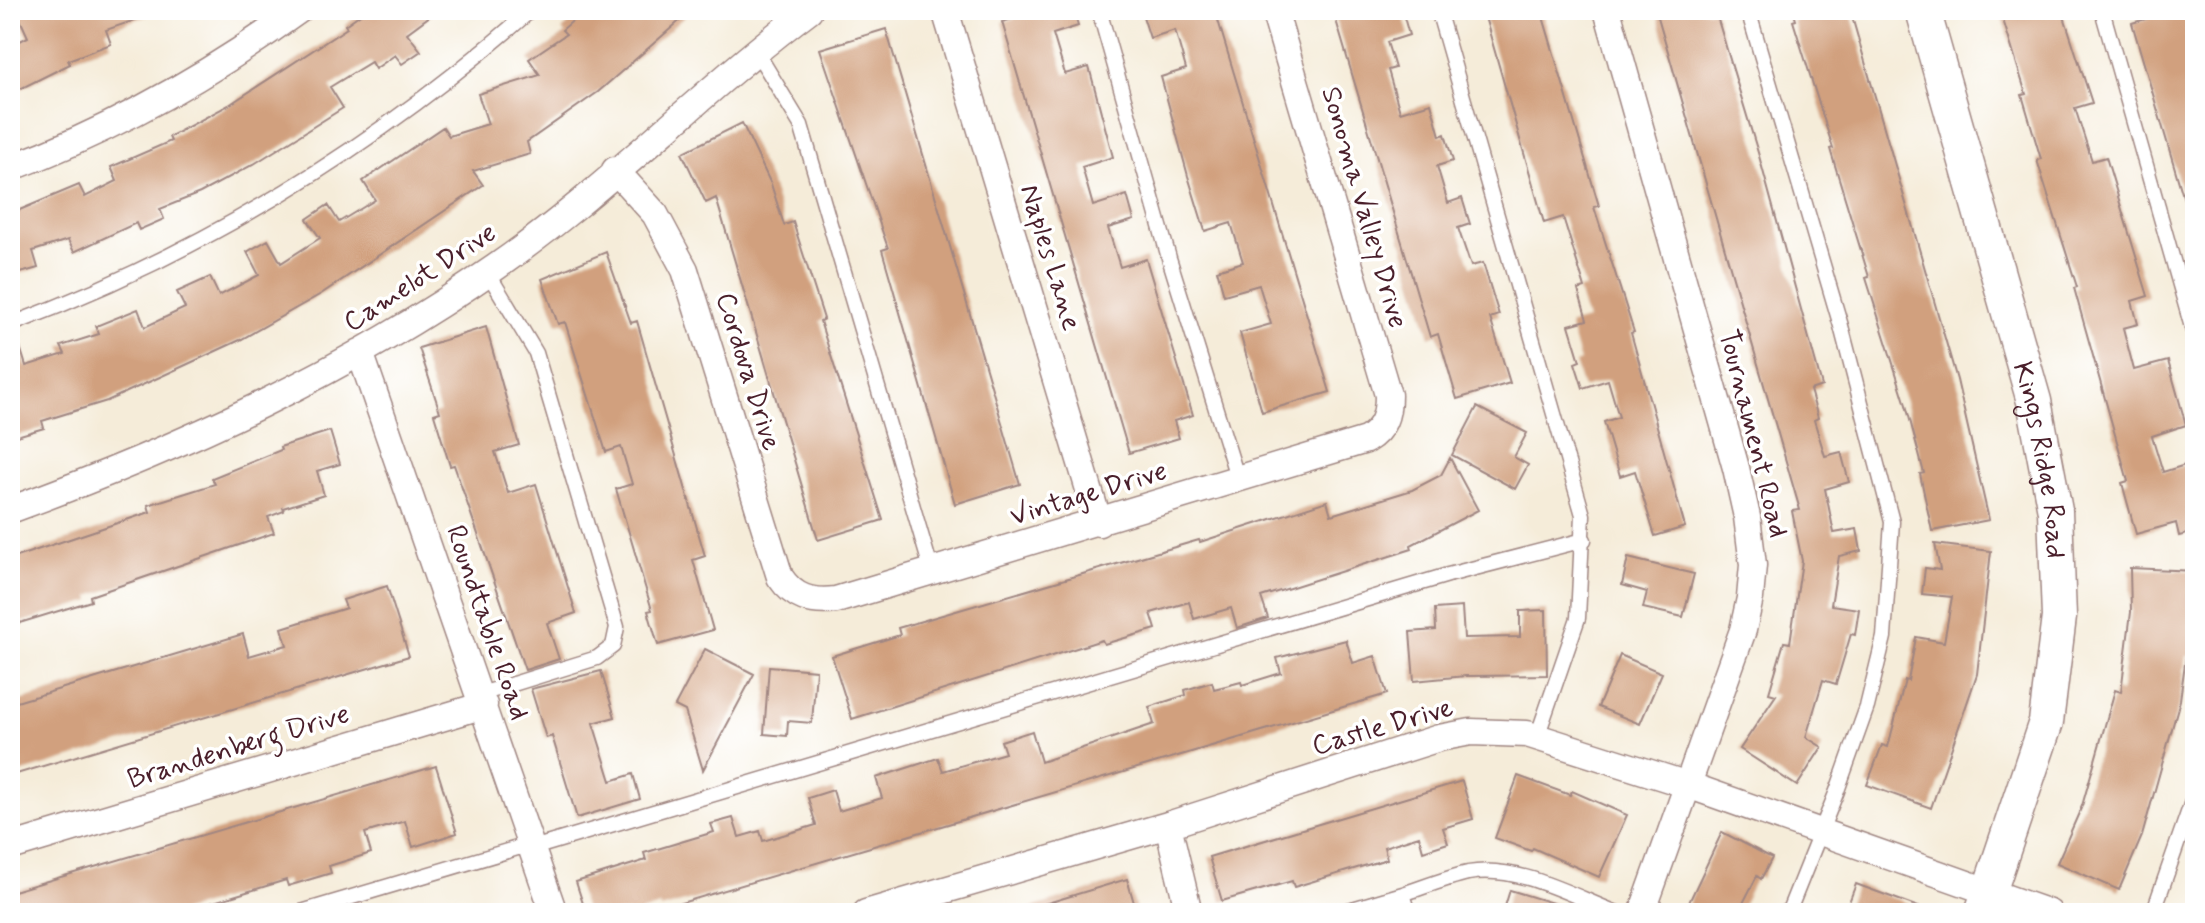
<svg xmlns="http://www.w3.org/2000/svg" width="2205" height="923" font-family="Mynerve,sans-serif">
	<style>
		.building { fill: #d1a07e }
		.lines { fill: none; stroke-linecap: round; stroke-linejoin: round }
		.service-casing { stroke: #a08682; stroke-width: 17 }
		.minor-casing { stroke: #a08682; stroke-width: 29 }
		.tertiary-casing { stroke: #a08682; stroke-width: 37 }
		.service { stroke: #fff; stroke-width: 14 }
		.minor { stroke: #fff; stroke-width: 26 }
		.tertiary { stroke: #fff; stroke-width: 34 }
		.labels { text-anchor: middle; stroke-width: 7; stroke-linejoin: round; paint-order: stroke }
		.street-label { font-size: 28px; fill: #4a1f2b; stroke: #fff }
	</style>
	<rect width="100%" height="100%" fill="#fff"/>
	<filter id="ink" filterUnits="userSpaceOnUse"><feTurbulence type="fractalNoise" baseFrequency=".0125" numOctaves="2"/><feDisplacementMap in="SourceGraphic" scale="16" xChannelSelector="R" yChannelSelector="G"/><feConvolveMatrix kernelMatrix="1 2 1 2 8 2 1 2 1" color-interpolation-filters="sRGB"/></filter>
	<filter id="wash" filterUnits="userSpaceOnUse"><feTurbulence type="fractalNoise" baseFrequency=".006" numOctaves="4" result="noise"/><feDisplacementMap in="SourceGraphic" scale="32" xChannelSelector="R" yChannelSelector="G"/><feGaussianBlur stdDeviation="1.8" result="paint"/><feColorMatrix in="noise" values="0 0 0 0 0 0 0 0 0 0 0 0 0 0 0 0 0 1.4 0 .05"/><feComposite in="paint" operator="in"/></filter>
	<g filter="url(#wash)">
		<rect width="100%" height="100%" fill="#f5ecd9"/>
		<g id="blocks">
			<path class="building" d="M29,10H155V13L106,30L111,44L68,60L70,64L20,89L10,69V46L28,37L18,15Z
				M366,10H438L407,33L421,51L402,64L395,55L375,69L371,62L330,87L343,108L254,164L200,193L160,209L164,219L139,230L136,223L74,252L68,240L33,251L38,268L10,276V214L79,185L85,197L117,181L111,167L171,141L169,137L229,105L347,28L345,25Z
				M585,10H692L598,92L527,142L530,154L473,171L483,185L321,294L240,340L162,376L107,401L42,421L44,428L10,438V335L16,334L26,366L65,354L61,346L99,334L96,326L138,309L145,327L185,308L177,292L210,277L219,296L259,275L247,252L268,240L281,263L320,238L307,219L328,205L339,222L375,200L363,181L443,127L449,136L488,124L478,94L540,75L529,59L566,34L562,30Z
				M1043,10H1073L1078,26L1053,34L1065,74L1089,67L1113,157L1082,167L1093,206L1127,195L1134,220L1108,228L1120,267L1146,259L1193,415L1174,421L1179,438L1129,453L1002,22Z
				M1141,10H1224V15L1217,17L1330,392L1262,412L1240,333L1271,324L1259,285L1224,295L1217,270L1243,262L1231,223L1205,231L1188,176L1161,77L1186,69L1175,30L1150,38Z
				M1333,10H1402L1409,35L1387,42L1395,68L1388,70L1400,112L1431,103L1440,136L1445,134L1453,161L1437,166L1448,203L1462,198L1470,224L1458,228L1471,266L1483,263L1499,315L1490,318L1510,383L1457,399L1438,334L1430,337Z
				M1483,10H1541L1599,206L1594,207L1634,332L1631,333L1685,527L1655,536L1635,471L1620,476L1604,422L1619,417L1608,380L1583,388L1575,363L1580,361L1569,325L1587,320L1578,290L1585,288L1563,217L1544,223Z
				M1656,10H1715L1759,156L1822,386L1810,390L1818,418L1814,420L1825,456L1841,452L1849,482L1825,489L1834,533L1857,529L1861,551L1839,556L1831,605L1859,609L1855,635L1851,634L1836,684L1823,680L1806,737L1822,747L1797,786L1740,749L1776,695L1769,693L1784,642L1790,643L1802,561L1792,511L1800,510Z
				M1793,10H1850L1957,380L1989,520L1932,531L1920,474L1924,473L1906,405L1866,278L1869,277L1830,149L1833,148L1793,21L1796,20Z
				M2000,10H2062L2092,103L2075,108L2092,161L2106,157L2148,296L2132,301L2138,324L2123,328L2134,370L2168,361L2186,425L2152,436L2163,472L2185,465L2195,499V532L2179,536L2176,523L2136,534L2122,483L2128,481L2074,288L2077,287L2037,160L2041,159L2022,95L2026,94Z
				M2147,10H2195V220H2190L2132,23L2149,18Z
				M886,29L1020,484L955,504L882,250L888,248L820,49Z
				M742,123L771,184L784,225L793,222L824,319L820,321L883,520L818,540L716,198L706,203L682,153Z
				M606,252L631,323L637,321L705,556L693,560L713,630L658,645L648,611L652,610L616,489L632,484L621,447L606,452L565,322L558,324L542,279Z
				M486,327L519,445L495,452L508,493L536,484L576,613L547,623L559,659L525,670L454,465L450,466L434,414L440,412L419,348Z
				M1477,407L1527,433L1514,457L1528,465L1515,489L1452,455Z
				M330,431L340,464L317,471L324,495L283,508L284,511L268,517L274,533L90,596L91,601L10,626V559L150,512L148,505L215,484L212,478L281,450L280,447Z
				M1450,458L1478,510L1411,545L1412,549L1261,597L1268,618L1237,628L1231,608L1194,619L1189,602L1151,613L1156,629L1104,644L1102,640L852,719L832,656L900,635L898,628L1199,540L1200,542L1327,501L1331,515L1412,490L1441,475Z
				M1935,544L1991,551L1977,674L1931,808L1867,785L1882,745L1888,747L1905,680L1908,681L1916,637L1944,642L1952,597L1922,594L1925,568L1940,570Z
				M1628,558L1694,574L1683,617L1643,608L1647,592L1622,585Z
				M2130,568L2195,571V643L2193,656H2186L2180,700L2142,836L2119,890L2057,863L2082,806L2115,690L2121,692L2131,612Z
				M387,586L409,656L10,776V704L243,634L249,656L287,645L282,628L346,608L343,600Z
				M1462,607L1464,638L1520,637V611L1546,610L1547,675L1466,676L1414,681L1410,632L1436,630L1435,609Z
				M1346,640L1353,663L1375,656L1387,694L661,909L660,906L637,913H586L576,882L646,860L644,853L714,832L711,824L733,818L739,837L760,831L763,841L816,825L808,798L833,790L839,811L882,798L876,778L938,758L943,771L1005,753L1001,741L1032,731L1041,762L1154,724L1149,707L1186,695L1185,690L1212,682L1214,689L1241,682L1242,685L1281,673L1277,658Z
				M705,649L754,674L703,770L685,711L675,706Z
				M1620,655L1662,673L1640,724L1598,707Z
				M769,666L816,670L812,723L788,721L787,736L764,734Z
				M601,671L615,717L593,723L611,781L633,774L640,799L577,818L552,736L546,738L531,689Z
				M436,766L457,833L413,847L405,821L365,833L371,853L329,866L331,873L288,886L286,880L178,913H10V892Z
				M1518,776L1570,795L1572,791L1627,815L1599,877L1533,848L1531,851L1495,838Z
				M1462,781L1473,819L1443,828L1448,843L1423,851L1419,836L1384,847L1387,859L1294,887L1292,881L1222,901L1209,857Z
				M1722,832L1772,858L1761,879L1757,876L1738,913H1684Z
				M1127,879L1137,913H1031V908Z
				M1856,884L1929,911V913H1845Z
				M1510,890L1569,908V913H1503Z"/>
		</g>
	</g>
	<g filter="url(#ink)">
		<use href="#blocks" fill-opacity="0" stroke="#a08682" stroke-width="2"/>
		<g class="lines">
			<defs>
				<path id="service" d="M1099,10L1169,258L1238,480
					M1438,10L1583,515L1578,618L1537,737
					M1748,10L1841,326L1892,522L1884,637L1867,707L1837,791L1788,913
					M2102,10L2195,338
					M756,51L801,125L932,572
					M10,325C202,253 377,146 531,10
					M481,694L597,658L613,646L617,627L536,353L488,273
					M533,848L1448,575L1584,540
					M298,913L531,844
					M1339,913L1403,894
					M1409,913L1403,894C1424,887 1446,878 1468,873C1518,864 1572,896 1617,913
					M2153,913L2195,793"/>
				<path id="minor" d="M945,10L1099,523
					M1607,10L1736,468L1747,517L1753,565L1750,598L1743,630L1642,913
					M10,168C112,130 211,74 299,10
					M615,170L655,214L685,270L780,577C794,598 811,603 836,600L1366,440C1384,429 1388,415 1388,395L1274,10
					M360,352L554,913
					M10,510C181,448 346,372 496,267C607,190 701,91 809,10
					M1168,825L1189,913
					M10,847L484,705
					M866,913L1168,825L1439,738L1471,732L1527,734L1688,785L2049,913"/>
				<g id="tertiary">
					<path id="s1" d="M1923,10L2034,401L2055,511L2059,617L2046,722L1982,913"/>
				</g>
			</defs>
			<use href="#service" class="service-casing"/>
			<use href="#minor" class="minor-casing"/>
			<use href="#tertiary" class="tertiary-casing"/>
			<use href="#service" class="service"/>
			<use href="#minor" class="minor"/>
			<use href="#tertiary" class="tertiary"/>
		</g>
	</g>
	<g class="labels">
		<g class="street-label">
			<text transform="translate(1366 207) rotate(74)" y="10">Sonoma Valley Drive</text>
			<text transform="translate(1052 257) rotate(73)" y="10">Naples Lane</text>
			<text transform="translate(419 276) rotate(-33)" y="10">Camelot Drive</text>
			<text transform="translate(750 371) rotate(73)" y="10">Cordova Drive</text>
			<text transform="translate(1755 433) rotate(76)" y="10">Tournament Road</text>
			<text dy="10" stroke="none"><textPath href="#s1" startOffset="466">Kings Ridge Road</textPath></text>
			<text transform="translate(1088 492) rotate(-17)" y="10">Vintage Drive</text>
			<text transform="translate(489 622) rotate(71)" y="10">Roundtable Road</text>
			<text transform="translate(1382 725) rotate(-16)" y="10">Castle Drive</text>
			<text transform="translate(238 745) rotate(-17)" y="10">Brandenberg Drive</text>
		</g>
	</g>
	<rect width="2205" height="923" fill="none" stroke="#fff" stroke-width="40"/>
</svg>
